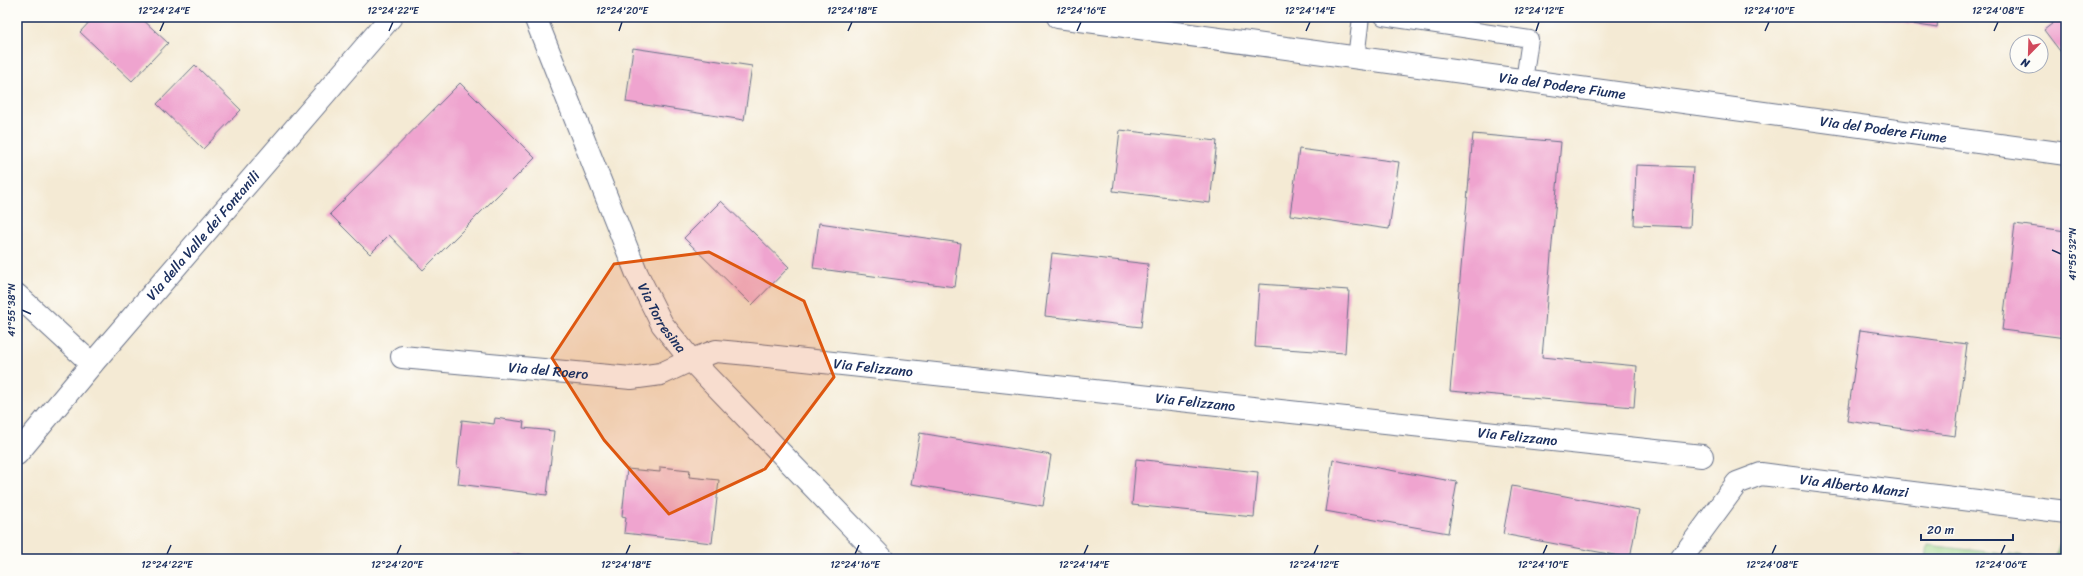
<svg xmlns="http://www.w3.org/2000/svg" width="2083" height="576" font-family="Sriracha,sans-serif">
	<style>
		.green { fill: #9ad386; stroke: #5a8172 }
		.building { fill: #efa4cf }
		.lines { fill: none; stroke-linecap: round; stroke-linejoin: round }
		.lane-casing { stroke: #677087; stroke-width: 18 }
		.street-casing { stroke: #677087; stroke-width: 24 }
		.lane { stroke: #fff; stroke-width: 16 }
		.street { stroke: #fff; stroke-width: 22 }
		.marked { fill: #de5710; fill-opacity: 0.2; stroke: #de5710; stroke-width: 3; stroke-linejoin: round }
		.ticks { fill: none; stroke: #1b2f5e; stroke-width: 1.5 }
		.labels { text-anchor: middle; stroke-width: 4; stroke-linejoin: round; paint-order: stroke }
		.street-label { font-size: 14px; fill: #1b2f5e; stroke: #fdfcf7 }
		.neatline { fill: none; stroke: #1b2f5e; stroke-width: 1.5 }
		.ticks-label { font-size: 10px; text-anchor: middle; fill: #1b2f5e }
	</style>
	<rect width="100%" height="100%" fill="#fdfcf7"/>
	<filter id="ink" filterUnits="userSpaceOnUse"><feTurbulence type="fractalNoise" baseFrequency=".025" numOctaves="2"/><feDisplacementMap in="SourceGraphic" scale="8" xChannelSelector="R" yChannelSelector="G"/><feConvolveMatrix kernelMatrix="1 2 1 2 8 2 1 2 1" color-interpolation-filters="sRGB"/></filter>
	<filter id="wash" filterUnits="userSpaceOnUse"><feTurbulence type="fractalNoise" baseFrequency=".012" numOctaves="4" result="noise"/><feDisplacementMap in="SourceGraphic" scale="16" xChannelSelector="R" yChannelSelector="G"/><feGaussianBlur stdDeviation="0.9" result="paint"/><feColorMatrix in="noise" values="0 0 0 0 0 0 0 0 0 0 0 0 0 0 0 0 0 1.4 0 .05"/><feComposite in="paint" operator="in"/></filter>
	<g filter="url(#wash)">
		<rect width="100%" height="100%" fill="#f4ead4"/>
		<path class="green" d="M2061,539H2066V559H2055Z
			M1928,545L2003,554L2002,559H1926Z
			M2010,554L2047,559H2009Z"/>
		<g id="blocks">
			<path class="building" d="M94,17H140L168,43L132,81L80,32Z
				M1870,17H1938L1937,28Z
				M2061,17H2066V59L2044,30Z
				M633,48L752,66L744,120L626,102Z
				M195,65L241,110L203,149L157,104Z
				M460,83L535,158L423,270L389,235L370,254L330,214Z
				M1120,130L1217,141L1210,203L1113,191Z
				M1473,134L1561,142L1542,357L1637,366L1634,407L1450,391Z
				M1299,149L1399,162L1389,229L1290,215Z
				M1636,165L1693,167L1690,227L1634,225Z
				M721,201L789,267L752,305L684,238Z
				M819,223L961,243L955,287L813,268Z
				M2015,224L2066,231V338L2002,330Z
				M1052,253L1148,264L1141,327L1045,316Z
				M1259,284L1349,290L1345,353L1255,347Z
				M1860,330L1967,344L1955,436L1847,421Z
				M495,418L524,422L523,428L554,431L547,495L458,484L460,468L457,467L462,420L494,424Z
				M920,433L1051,455L1043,506L911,484Z
				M1136,459L1258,472L1254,517L1132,505Z
				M1333,460L1457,482L1448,533L1325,511Z
				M660,467L690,470L689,477L719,480L712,543L624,533L626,517L622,516L627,469L660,472Z
				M1512,486L1639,510L1630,558L1503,534Z
				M517,554L547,558L517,559Z
				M484,556L501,558V559H484Z"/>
		</g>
	</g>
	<g filter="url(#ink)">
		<use href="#blocks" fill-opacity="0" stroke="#677087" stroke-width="1"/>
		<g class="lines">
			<defs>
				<path id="lane" d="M1383,17L1530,39L1524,81
					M1356,58L1361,17"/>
				<g id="street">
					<path id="s1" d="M535,17L637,274L662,324L691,360L883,559"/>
					<path id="s2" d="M1058,17L2066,154"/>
					<path d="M17,295L92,364"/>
					<path id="s3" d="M402,357L631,378L661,374L691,360L716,351L749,354L1702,456"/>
					<path id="s4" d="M17,454L92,364L391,17"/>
					<path id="s5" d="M1681,559L1737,483L1761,474L2066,512"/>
				</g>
			</defs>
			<use href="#lane" class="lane-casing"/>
			<use href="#street" class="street-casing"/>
			<use href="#lane" class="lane"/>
			<use href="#street" class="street"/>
		</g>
	</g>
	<path class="marked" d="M709,252L804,301L834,377L765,469L669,514L604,440L552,358L614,264Z"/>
	<path class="ticks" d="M160,31L164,22M389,31L393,22M619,31L622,22M848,31L852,22M1077,31L1081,22M1306,31L1310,22M1536,31L1539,22M1765,31L1769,22M1994,31L1998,22M2052,250L2061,254M22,310L31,314M167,554L171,545M397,554L401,545M626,554L630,545M855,554L859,545M1084,554L1088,545M1314,554L1318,545M1543,554L1547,545M1772,554L1776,545M2001,554L2005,545"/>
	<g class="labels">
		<g class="street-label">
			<text dy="5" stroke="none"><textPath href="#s2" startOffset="509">Via del Podere Fiume</textPath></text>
			<text dy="5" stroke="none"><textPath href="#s2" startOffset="833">Via del Podere Fiume</textPath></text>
			<text dy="5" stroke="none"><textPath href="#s4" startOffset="287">Via della Valle dei Fontanili</textPath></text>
			<text dy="5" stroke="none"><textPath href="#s1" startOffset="327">Via Torresina</textPath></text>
			<text dy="5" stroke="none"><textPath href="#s3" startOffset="478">Via Felizzano</textPath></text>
			<text dy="5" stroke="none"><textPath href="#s3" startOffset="147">Via del Roero</textPath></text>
			<text dy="5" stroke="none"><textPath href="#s3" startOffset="802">Via Felizzano</textPath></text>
			<text dy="5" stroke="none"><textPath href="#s3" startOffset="1126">Via Felizzano</textPath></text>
			<text dy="5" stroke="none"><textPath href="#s5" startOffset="214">Via Alberto Manzi</textPath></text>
		</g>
	</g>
	<rect width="2083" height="576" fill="none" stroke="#fdfcf7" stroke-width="44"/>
	<g transform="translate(2029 54) rotate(203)"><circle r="19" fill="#fdfcf7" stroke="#a3aaba"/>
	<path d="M0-3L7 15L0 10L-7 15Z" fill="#d1495b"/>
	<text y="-6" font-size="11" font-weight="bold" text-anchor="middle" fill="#1b2f5e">N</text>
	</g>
	<path d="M1921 534v6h92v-6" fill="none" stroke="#1b2f5e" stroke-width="2"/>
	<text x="1927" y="534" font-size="12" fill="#1b2f5e" stroke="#fdfcf7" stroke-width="3" paint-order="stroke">20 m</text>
	<rect x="22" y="22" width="2039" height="532" class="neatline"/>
	<g class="ticks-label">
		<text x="164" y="14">12°24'24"E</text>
		<text x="393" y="14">12°24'22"E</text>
		<text x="622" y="14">12°24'20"E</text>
		<text x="852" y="14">12°24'18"E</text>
		<text x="1081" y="14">12°24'16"E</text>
		<text x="1310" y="14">12°24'14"E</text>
		<text x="1539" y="14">12°24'12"E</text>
		<text x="1769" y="14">12°24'10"E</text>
		<text x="1998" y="14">12°24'08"E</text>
		<text transform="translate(2072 254) rotate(-90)" y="4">41°55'32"N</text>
		<text transform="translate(11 310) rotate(-90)" y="4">41°55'38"N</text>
		<text x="167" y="568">12°24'22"E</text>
		<text x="397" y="568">12°24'20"E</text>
		<text x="626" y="568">12°24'18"E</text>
		<text x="855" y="568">12°24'16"E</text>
		<text x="1084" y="568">12°24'14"E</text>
		<text x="1314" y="568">12°24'12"E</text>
		<text x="1543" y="568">12°24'10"E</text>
		<text x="1772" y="568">12°24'08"E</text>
		<text x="2001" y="568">12°24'06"E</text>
	</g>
</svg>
